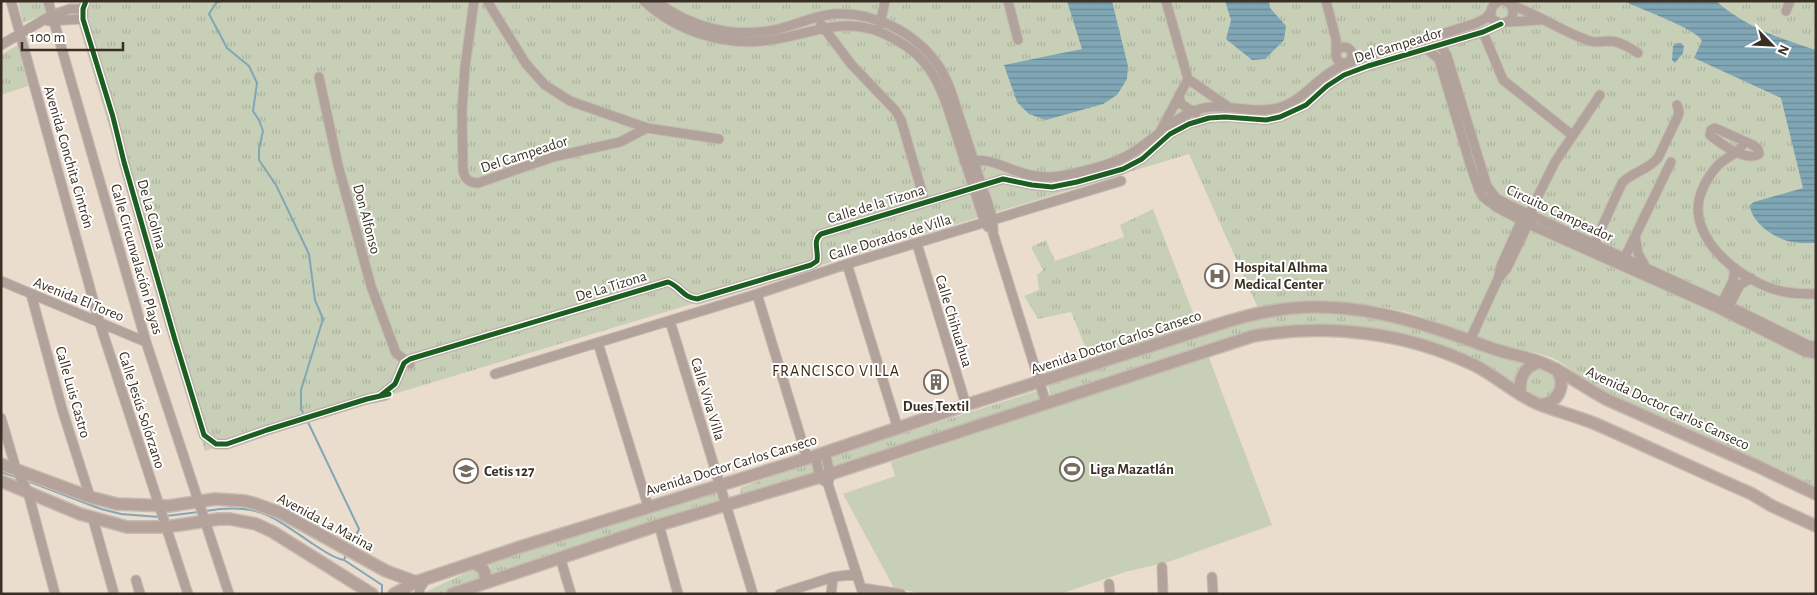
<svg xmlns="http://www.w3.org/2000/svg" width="1817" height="595" font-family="'Alegreya Sans',sans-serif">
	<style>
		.grass { fill: url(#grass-tufts) }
		.garden { fill: #c7cfb7 }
		.water { fill: url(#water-rules) }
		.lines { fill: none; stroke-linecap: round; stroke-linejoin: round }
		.stream { stroke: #80a7b6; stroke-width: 2 }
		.minor-casing { stroke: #c5baae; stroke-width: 11 }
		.major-casing { stroke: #c5baae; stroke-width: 14 }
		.minor { stroke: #b2a29c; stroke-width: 9 }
		.major { stroke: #b5a29a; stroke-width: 11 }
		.cycleway-casing { stroke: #fff; stroke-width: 8 }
		.cycleway { stroke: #1b5e20; stroke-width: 5 }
		.labels { text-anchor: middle; stroke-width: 4; stroke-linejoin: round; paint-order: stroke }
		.street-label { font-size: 15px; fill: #3a2f24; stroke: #fff }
		.poi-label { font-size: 15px; font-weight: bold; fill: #3a2f24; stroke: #fff; text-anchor: start }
		.neighbourhood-label { font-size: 16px; letter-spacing: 1px; fill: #3d2911; stroke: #fff }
	</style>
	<defs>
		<pattern id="grass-tufts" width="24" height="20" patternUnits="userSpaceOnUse" patternTransform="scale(1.25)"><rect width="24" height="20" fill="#c7cfb7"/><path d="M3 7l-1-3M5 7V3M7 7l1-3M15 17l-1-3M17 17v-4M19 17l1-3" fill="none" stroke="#acb29d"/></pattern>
		<pattern id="water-rules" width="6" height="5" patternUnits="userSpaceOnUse" patternTransform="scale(1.25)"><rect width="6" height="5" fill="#80a7b6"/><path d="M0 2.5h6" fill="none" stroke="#6a8894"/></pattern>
	</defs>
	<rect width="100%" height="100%" fill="#ebddce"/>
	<path class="grass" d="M18,1H45L48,13L23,23Z
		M80,1H1816V487L1600,390C1585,382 1574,370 1560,362C1542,351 1518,351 1498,345C1471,337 1446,325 1420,316C1366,299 1313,301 1258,308L1189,154L205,451L76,15Z
		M18,45L31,85L1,95V55Z
		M1153,209L1198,326L1090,358L1071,312L1038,319L1024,296L1039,290L1037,275L1043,270L1031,247L1046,240L1055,261L1124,237L1120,225Z
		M1329,313L1372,316L1398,321L1527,364L1517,373L1516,384L1488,368L1453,351L1300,326L1051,399L1048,385L1195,335L1241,321L1282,314Z
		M1538,367L1555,375C1559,399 1535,407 1526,386L1528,374Z
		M1040,390L1042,396L1039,400L1026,406L831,471V456Z
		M815,461L818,474L741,495L740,489L742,487Z
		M713,492L718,493L720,496L719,500L715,503L491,576V567L486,563Z
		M476,568L481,578L445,593L421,594Z"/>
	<path class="garden" d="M1208,355L1272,525L1168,562L1125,572L1060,594H924L894,588L843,494L895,476L891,462Z"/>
	<path class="water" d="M1067,1H1112L1128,66L1127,79L1117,95L1103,104L1046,120L1029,114L1017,102L1004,65L1082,49Z
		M1225,1H1269L1270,8L1286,26L1284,40L1265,59L1252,60L1226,39L1231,20Z
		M1623,1H1716C1744,26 1780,39 1816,50V243C1807,243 1797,244 1788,241C1773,237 1751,222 1750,205L1754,202L1803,188L1781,98L1694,58L1702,41C1699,30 1636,7 1623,1Z
		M1677,43H1681L1684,46L1683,53L1675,63L1672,60L1673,46Z"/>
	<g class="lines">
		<path class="stream" d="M221,1L216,3L209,14L227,48L249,66L257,83L253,111L259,120L263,131L259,149V160L276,185L309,254L315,300L323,319L301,390V409L305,416
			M307,420L359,529L351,546
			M1,472L16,477
			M25,480L101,509L121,514L159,517
			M206,511C258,502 273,517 313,544C323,550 332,558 344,560L346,555
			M166,516L199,512
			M344,560L382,585V594"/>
		<defs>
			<path id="minor" d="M11,1L99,321L188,594
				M48,1L146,342L229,594
				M86,1L83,9V19L113,117L124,162L175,340L204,435L216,444H227L267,430L367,399L386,395
				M474,1L465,67L462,110L463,171C465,179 469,183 478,183L553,157L620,142L647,128
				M487,1L526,64L545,85L570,101L647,128L719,139
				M644,1C676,31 721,45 763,41C814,36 846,10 896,40C909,47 921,57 930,70C944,91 950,116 958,140C967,168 976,195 985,223L988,227
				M656,1C689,27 733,38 774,30C794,26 813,16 833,14C873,11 915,32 938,65C950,82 955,105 962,125C969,145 975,166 982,186C987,202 994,216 993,233L1046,403
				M1008,1L1018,40
				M1166,1L1188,79
				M1326,1L1336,39V53
				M1500,1C1492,4 1489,11 1492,19L1501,24L1511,20C1515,12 1513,4 1505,1
				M1511,5C1538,14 1562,32 1590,41C1596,43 1602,41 1609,41C1620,41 1630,48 1638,53
				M1786,11L1790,1
				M48,21L83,19
				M1508,22L1541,20
				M821,24L851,64L895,110L901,120L925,202
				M880,25L885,1
				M1483,32L1503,80L1572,135
				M1434,43L1443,49L1447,56L1487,186L1496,198L1509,205L1729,306L1808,345L1816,346
				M1,45L52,15L70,9H83
				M1423,46L1439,59L1470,164L1479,190L1483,197L1496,207L1528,224L1532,216V208L1555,162L1600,95
				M1336 55a8 8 0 1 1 16 0a8 8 0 1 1-16 0Z
				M319,77L338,165L371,286L396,353L410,364
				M1188,79L1227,106
				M1179,95L1181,104L1196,113
				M1715,128L1753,145L1758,149L1759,154C1745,162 1721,144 1710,135L1711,130Z
				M1161,130L1188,79
				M1744,141C1738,154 1737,151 1726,159C1714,166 1704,183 1700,196C1687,241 1746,285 1785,292C1796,294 1805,294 1816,294
				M964,161C995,157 1003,169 1030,175C1043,178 1058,177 1071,174C1093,169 1117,163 1135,151C1155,138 1172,120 1194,111C1221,100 1249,115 1277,108C1303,102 1316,78 1339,67C1360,56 1382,52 1404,45C1428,39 1452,31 1476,23L1486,18L1491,12
				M1635,236L1638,253L1646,268
				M917,244L966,405
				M1592,249L1622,183C1632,172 1648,170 1658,158L1678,116L1679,112L1677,105
				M1622,263L1671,162
				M847,264L898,429
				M1498,279L1507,268L1528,224L1719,309L1805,352L1816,354
				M1,281L146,342
				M31,294L62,409L90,497
				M757,294L807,458
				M1720,307L1733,281L1735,268
				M1727,310L1740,285L1751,278
				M670,321L753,594
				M1470,340L1498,279L1501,266L1523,217
				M598,343L648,506
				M495,374L757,294L847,264L1121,181
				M380,396L395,384L404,363L410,359L668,282C680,286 683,298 697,299L811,265L817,261C819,251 812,241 821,234L1003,179L1032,185L1052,187L1077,182L1123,169L1142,159L1170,134L1189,124L1209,118L1225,117L1266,120L1280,117L1306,105L1327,86L1344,75L1368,66L1483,32L1501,24
				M1,418L16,469L28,492L55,594
				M825,452L830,474L828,484L863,594
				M815,456L820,477L824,481
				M93,519L114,594
				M659,525L678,594
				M560,557L571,594
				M1162,567L1163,594
				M1212,577L1213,594
				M136,580L140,594
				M1109,584L1110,594
				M862,588L901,594
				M419,594L420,588L425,580
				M780,594L833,577L857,574
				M831,594L833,577"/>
			<path id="major" d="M1521,395C1518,378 1523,368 1539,362
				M1541,405C1559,402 1567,385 1556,369
				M1,464L90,497L117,504L169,506L215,499L245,501L256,504L281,513L386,571L416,582
				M1,481L80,514L127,527H166L219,519H230L256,524L273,532L372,594
				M474,563C484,568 486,571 485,582
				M394,594L416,582L520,547L815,456L966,405L1229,321C1241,318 1253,314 1266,312C1346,296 1417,321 1491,348C1510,355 1531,357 1549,366C1569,375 1588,390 1608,400L1757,466L1816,494
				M452,594L659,525L830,474L1253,336C1328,323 1405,332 1474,365C1496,376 1514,393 1536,403C1555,411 1576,416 1596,424C1648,447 1699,471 1752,494L1772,506L1816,526"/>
		</defs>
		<use href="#minor" class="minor-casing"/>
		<use href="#major" class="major-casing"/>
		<use href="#minor" class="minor"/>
		<use href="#major" class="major"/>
		<defs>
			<path id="cycleway" d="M86,1L83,9V19L113,117L124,162L175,340L204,435L216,444H227L267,430L367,399L389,394
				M380,396L395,384L404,363L410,359L668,282C680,286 683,298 697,299L811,265L817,261C819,251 812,241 821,234L1003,179L1032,185L1052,187L1077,182L1123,169L1142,159L1170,134L1189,124L1209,118L1225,117L1266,120L1280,117L1306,105L1327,86L1344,75L1368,66L1483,32L1501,24"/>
		</defs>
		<use href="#cycleway" class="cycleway-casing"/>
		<use href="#cycleway" class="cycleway"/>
	</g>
	<defs>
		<symbol id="hospital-ring" viewBox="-11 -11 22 22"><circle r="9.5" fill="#fff" stroke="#786c60" stroke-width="1.5"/><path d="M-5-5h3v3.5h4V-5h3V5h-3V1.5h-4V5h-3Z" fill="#786c60"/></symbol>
		<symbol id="building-ring" viewBox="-11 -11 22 22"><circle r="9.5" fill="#fff" stroke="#786c60" stroke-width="1.5"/><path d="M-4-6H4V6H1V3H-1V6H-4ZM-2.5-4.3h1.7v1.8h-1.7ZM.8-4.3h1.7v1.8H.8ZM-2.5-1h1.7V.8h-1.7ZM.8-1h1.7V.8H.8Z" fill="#786c60"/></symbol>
		<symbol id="stadium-ring" viewBox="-11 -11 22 22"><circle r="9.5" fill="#fff" stroke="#786c60" stroke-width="1.5"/><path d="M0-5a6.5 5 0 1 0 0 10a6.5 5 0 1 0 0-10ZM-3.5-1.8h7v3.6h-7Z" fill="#786c60"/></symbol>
		<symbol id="university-ring" viewBox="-11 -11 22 22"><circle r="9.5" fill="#fff" stroke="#786c60" stroke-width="1.5"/><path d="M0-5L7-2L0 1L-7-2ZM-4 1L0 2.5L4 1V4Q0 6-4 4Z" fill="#786c60"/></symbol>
	</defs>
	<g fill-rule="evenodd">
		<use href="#hospital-ring" x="1203" y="262" width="28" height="28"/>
		<use href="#building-ring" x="922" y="368" width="28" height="28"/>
		<use href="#stadium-ring" x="1058" y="455" width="28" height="28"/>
		<use href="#university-ring" x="452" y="457" width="28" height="28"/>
	</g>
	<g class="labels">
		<g class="street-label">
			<text transform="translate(1398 45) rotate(-17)" y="5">Del Campeador</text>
			<text transform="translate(524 154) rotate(-18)" y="5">Del Campeador</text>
			<text transform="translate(69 157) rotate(74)" y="5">Avenida Conchita Cintrón</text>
			<text transform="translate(876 204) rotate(-17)" y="5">Calle de la Tizona</text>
			<text transform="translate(1560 213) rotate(25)" y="5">Circuito Campeador</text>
			<text transform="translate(152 214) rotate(74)" y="5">De La Colina</text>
			<text transform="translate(367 219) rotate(75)" y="5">Don Alfonso</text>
			<text transform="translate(890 237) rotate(-17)" y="5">Calle Dorados de Villa</text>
			<text transform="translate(137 259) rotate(74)" y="5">Calle Circunvalación Playas</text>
			<text transform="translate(611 286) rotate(-17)" y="5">De La Tizona</text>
			<text transform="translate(79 299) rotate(22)" y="5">Avenida El Toreo</text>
			<text transform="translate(954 321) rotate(73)" y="5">Calle Chihuahua</text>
			<text transform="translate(1116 342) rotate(-18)" y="5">Avenida Doctor Carlos Canseco</text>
			<text transform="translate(73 392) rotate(74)" y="5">Calle Luis Castro</text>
			<text transform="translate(708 399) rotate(73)" y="5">Calle Viva Villa</text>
			<text transform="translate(1668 408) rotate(25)" y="5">Avenida Doctor Carlos Canseco</text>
			<text transform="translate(142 410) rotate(72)" y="5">Calle Jesús Solórzano</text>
			<text transform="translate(731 465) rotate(-17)" y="5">Avenida Doctor Carlos Canseco</text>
			<text transform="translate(326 522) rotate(28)" y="5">Avenida La Marina</text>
		</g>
		<g class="poi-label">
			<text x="1234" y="272">Hospital Alhma<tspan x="1234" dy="17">Medical Center</tspan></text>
			<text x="936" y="411" text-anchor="middle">Dues Textil</text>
			<text x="1090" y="474">Liga Mazatlán</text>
			<text x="484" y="476">Cetis 127</text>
		</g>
		<g class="neighbourhood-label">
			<text x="836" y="376">FRANCISCO VILLA</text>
		</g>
	</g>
	<rect width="1817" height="595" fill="none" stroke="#3a2f24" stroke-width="5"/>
	<g transform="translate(1772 45) rotate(114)" stroke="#ffffff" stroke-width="4" paint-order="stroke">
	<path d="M0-4L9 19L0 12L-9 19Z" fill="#3a2f24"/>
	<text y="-8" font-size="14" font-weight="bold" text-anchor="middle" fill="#3a2f24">N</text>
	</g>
	<path d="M22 42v8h101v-8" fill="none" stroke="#3a2f24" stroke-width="2.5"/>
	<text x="30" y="42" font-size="15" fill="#3a2f24" stroke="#ffffff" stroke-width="4" paint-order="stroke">100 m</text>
</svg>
